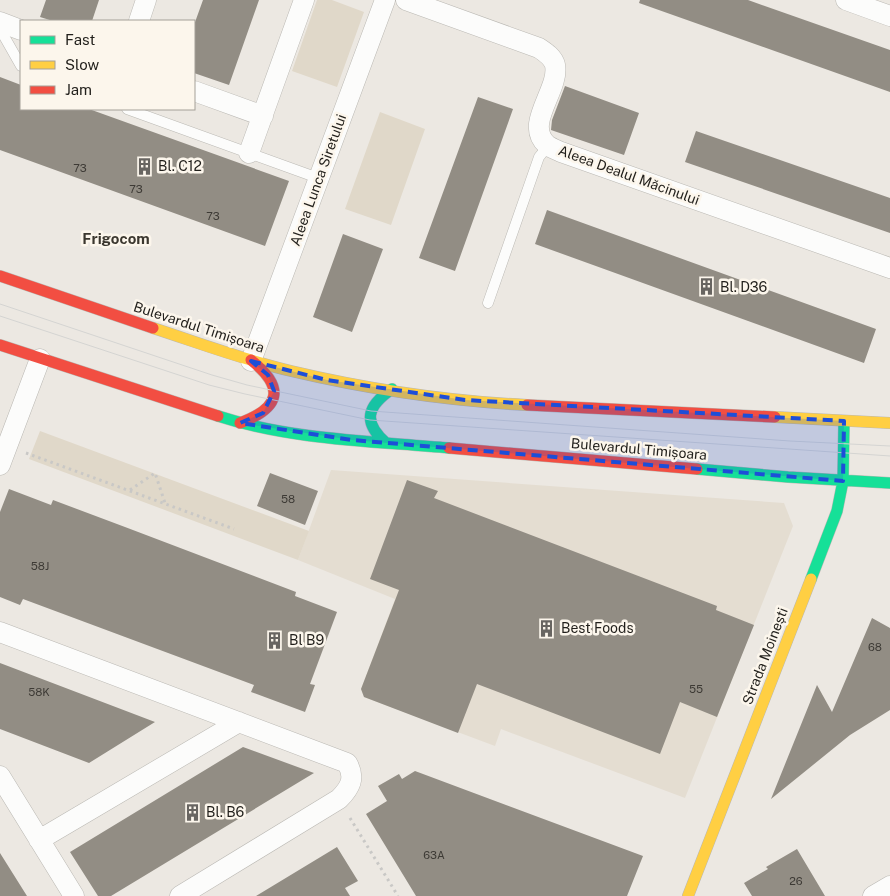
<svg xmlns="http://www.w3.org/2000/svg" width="890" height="896" font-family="'Public Sans',sans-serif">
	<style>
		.built { fill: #e4ddd1 }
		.green { fill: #e0d8c9 }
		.building { fill: #928d84 }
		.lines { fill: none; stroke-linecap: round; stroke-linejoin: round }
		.lane-casing { stroke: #bab8b3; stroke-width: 11 }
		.street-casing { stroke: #bab8b3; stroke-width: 21 }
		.fast-casing { stroke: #bab8b3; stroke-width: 12 }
		.slow-casing { stroke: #bab8b3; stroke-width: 12 }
		.jam-casing { stroke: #bab8b3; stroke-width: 12 }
		.path { stroke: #c9c8c6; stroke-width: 3; stroke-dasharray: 2.5 4; stroke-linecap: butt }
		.lane { stroke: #fcfcfb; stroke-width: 10 }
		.street { stroke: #fcfcfb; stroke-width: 20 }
		.fast { stroke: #16e098; stroke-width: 11 }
		.slow { stroke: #ffcf43; stroke-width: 11 }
		.jam { stroke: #f24e42; stroke-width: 11 }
		.tram { stroke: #d4d4d2; stroke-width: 1 }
		.marked { fill: #1d4ed8; fill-opacity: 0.2; stroke: #1d4ed8; stroke-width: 4; stroke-dasharray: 10 6; stroke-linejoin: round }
		.labels { text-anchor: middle; stroke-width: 5; stroke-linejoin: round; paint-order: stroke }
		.number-label { font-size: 11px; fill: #3d3a35 }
		.poi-label { font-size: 14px; fill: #211f1b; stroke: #fcf6ec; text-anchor: start }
		.street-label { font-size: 14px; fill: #211f1b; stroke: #fcf6ec }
		.neighbourhood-label { font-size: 15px; font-weight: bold; fill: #3b372f; stroke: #fcf6ec }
	</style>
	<rect width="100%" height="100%" fill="#ece8e2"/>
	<path class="built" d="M331,470L784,503L793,526L685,798L501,729L495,746L364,697L361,689L395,599L298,560Z"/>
	<path class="green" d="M317,0H332L364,12L337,87L292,71Z
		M380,112L425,129L391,225L345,209Z
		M40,431L309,531L298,560L29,459Z"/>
	<path class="building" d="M46,0H99L92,21H53L40,17Z
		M203,0H259L229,85L194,73V25Z
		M640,0H748L890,50V92L639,3Z
		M0,77L21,85V109H89L289,181L265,246L0,150Z
		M565,86L639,113L624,155L551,130L552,120Z
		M478,97L513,109L455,271L419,258Z
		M696,131L890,198V233L685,162Z
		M547,210L876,329L864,363L535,244Z
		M343,234L383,249L352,332L313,317Z
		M270,473L318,491L305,525L257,506Z
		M407,480L438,491L434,498L717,606L716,610L754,625L717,717L680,702L660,754L477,684L458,733L364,697L361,689L399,590L370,579Z
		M9,489L51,505L53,500L125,527L296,592L295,596L337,612L310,684L315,685L305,712L251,692L254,685L23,599L20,605L0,597V512Z
		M872,618L890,628V710L850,735L771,799L817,685L832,712Z
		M0,663L155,722L89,763L0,729Z
		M243,747L314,773L111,896H98L70,852Z
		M415,771L643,856L627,896H416L366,814L387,801L378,786L399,774L402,779Z
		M337,847L358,881L345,888L350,896H256Z
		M797,849L825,896H752L744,883L768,869L766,867Z
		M0,853L27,896H0Z"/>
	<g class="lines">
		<defs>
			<path id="lane" d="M0,29L21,66
				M127,109L318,178
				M488,303L539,157L548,146"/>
			<path id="street" d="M406,0L539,48C545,52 553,57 555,65C560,90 523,124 547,145C551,148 557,150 561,152L890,268
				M846,0L890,16
				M139,21L146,0
				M0,22L21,30
				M194,91L263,116
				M249,153L304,0
				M251,361L385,0
				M0,465L40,359
				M0,632L347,763C356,778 350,788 339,799L180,896
				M0,776L74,896
				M39,840L239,722
				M873,896L890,886"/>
			<path id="fast" d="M218,416C292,440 372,441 449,448
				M386,443C362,422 367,406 392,389
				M697,469L788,477L890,483
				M811,579L837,511L843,481L844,421"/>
			<path id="slow" d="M153,328C199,343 244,360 291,371C367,389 449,401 527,405
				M775,417L890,423
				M688,896L811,579"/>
			<path id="jam" d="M0,276L153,328
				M0,345L218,416
				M527,405L775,417
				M240,423C280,408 286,388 251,360
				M449,448L697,469"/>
		</defs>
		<use href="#lane" class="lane-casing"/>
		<use href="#street" class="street-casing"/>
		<use href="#fast" class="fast-casing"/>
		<use href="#slow" class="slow-casing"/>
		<use href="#jam" class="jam-casing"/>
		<path class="path" d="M26,453L234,529
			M130,490L155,473L165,503
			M350,818L398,896"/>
		<use href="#lane" class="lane"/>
		<use href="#street" class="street"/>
		<use href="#fast" class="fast"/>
		<use href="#slow" class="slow"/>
		<use href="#jam" class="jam"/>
		<path class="tram" d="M0,304L212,375L247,385L371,411L790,441L890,446
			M0,316L209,385L245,394L370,420L890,456"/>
	</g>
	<path class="marked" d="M251,361L327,380L465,400L844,421L843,481L352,440L240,423L263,413L274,391L268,375Z"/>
	<defs>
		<symbol id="building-bare" viewBox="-9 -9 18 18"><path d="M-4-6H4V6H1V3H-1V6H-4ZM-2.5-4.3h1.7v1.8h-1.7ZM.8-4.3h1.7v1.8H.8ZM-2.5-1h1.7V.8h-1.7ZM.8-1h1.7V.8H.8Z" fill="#686561" stroke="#fcf6ec" stroke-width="2.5" paint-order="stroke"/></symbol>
	</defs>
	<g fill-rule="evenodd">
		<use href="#building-bare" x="132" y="154" width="25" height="25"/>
		<use href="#building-bare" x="694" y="274" width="25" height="25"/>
		<use href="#building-bare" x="534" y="616" width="25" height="25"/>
		<use href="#building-bare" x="262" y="628" width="25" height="25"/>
		<use href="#building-bare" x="180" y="800" width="25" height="25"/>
	</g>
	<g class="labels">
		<g class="number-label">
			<text x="80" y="172">73</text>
			<text x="136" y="193">73</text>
			<text x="213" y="220">73</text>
			<text x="288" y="503">58</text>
			<text x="40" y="570">58J</text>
			<text x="875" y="651">68</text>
			<text x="696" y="693">55</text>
			<text x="39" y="696">58K</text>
			<text x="434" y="859">63A</text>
			<text x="796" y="885">26</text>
		</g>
		<g class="poi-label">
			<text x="158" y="171">Bl. C12</text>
			<text x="720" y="292">Bl. D36</text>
			<text x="561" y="633">Best Foods</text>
			<text x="289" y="645">Bl B9</text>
			<text x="206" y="817">Bl. B6</text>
		</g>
		<g class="street-label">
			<text transform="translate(629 175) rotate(20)" y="5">Aleea Dealul Măcinului</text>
			<text transform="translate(318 180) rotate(-70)" y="5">Aleea Lunca Siretului</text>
			<text transform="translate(199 327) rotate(18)" y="5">Bulevardul Timișoara</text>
			<text transform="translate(639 449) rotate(5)" y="5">Bulevardul Timișoara</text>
			<text transform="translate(765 656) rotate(-69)" y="5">Strada Moinești</text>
		</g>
		<g class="neighbourhood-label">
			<text x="116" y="244">Frigocom</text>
		</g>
	</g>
	<rect x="20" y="20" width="175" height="90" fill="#fcf6ec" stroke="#a4a098"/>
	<rect x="30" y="36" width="25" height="8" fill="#16e098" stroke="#a4a098"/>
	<text x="65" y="45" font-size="15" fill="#211f1b">Fast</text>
	<rect x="30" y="61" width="25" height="8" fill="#ffcf43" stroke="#a4a098"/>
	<text x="65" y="70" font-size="15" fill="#211f1b">Slow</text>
	<rect x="30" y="86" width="25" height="8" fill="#f24e42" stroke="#a4a098"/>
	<text x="65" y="95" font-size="15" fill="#211f1b">Jam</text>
</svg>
